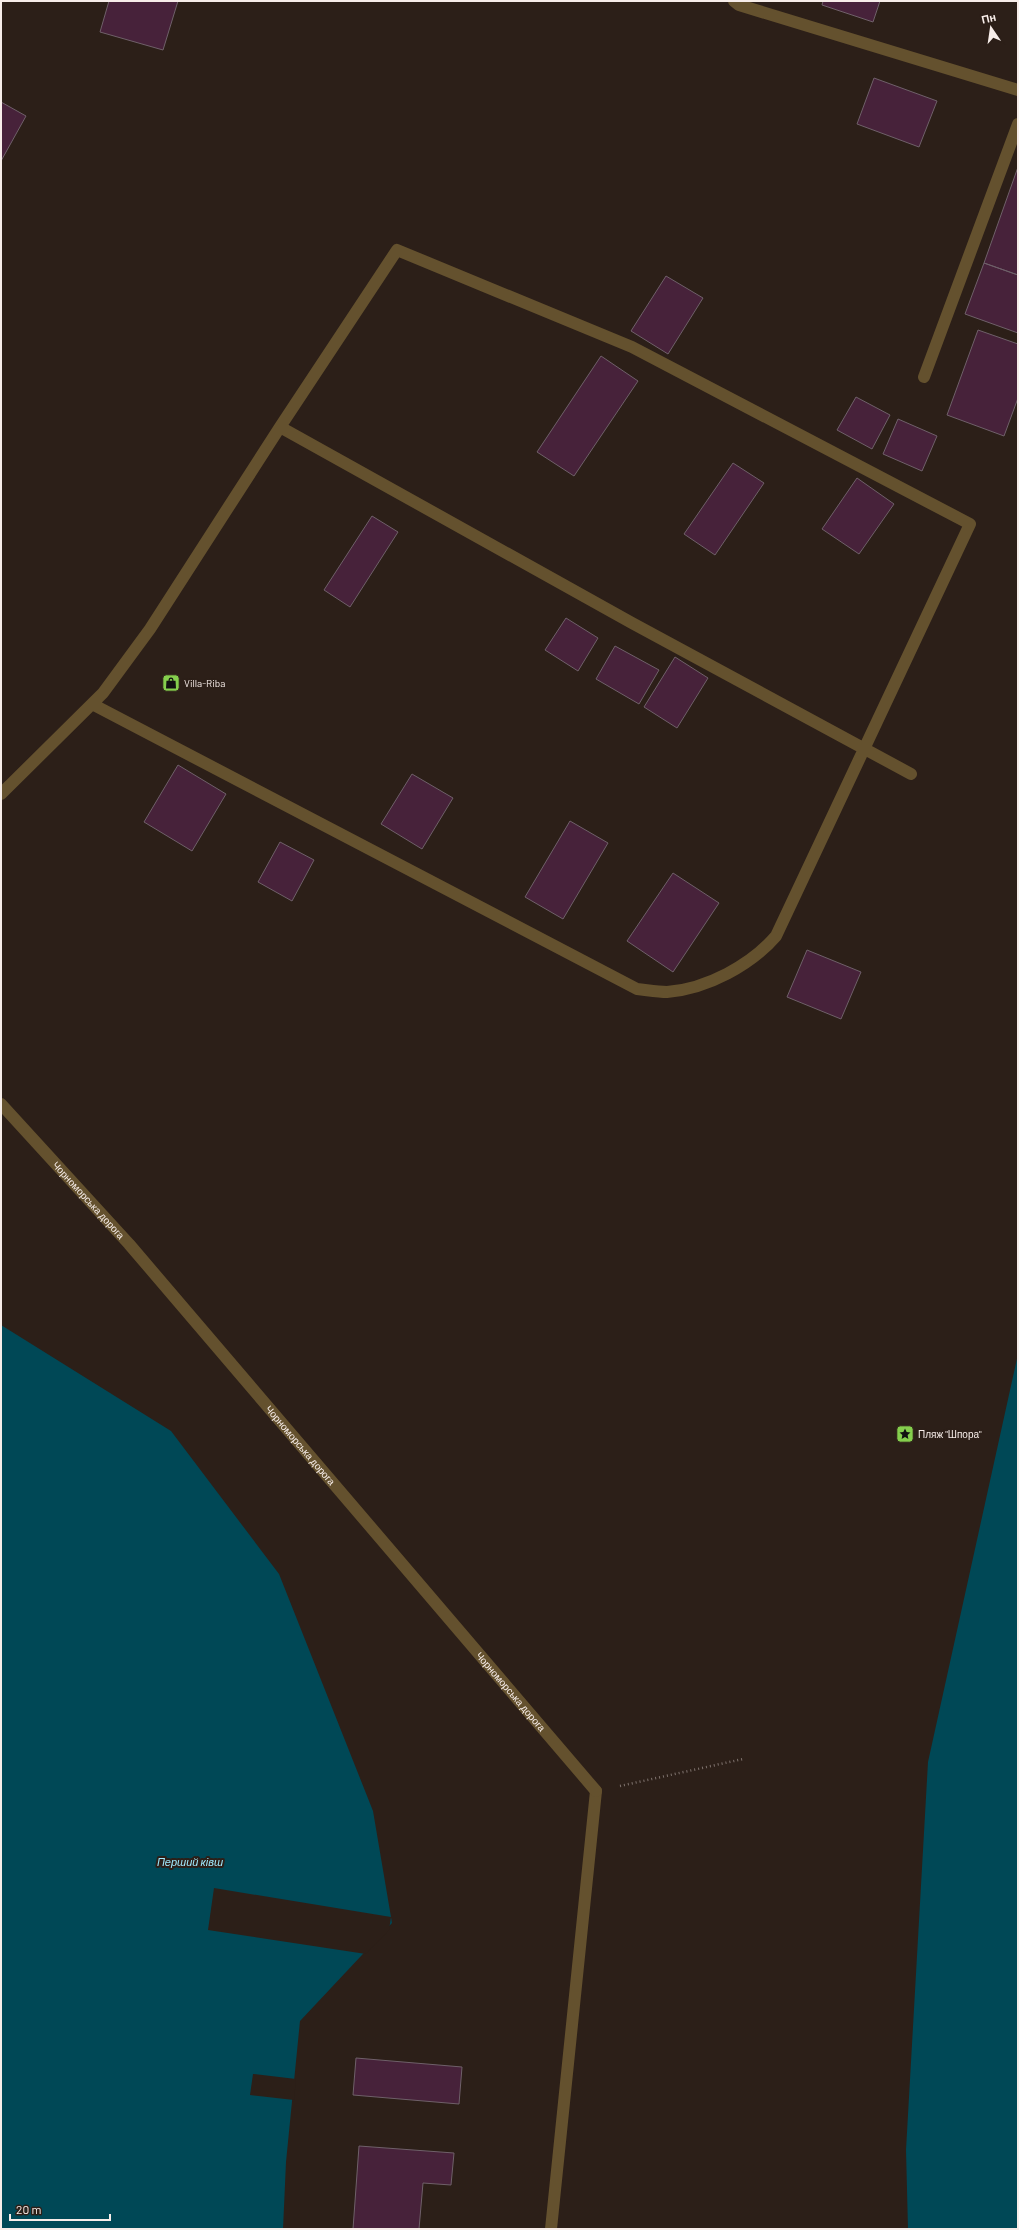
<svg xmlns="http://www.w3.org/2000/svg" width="1019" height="2230" font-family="Barlow,sans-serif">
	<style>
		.water { fill: #004856 }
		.pier { fill: #2c1f18 }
		.building { fill: #47223a; stroke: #6f6069 }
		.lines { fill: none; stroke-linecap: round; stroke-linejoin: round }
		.path { stroke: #7f736e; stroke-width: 2.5; stroke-dasharray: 1 3; stroke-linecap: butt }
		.service { stroke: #64512e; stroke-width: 12 }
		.minor { stroke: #64512e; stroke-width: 12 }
		.labels { text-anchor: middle; stroke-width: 4; stroke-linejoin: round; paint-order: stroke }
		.poi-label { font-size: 10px; fill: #f7ede9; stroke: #2c1f18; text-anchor: start }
		.street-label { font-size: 10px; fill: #f7ede9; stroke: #2c1f18 }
		.water-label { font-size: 11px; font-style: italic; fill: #9fe9fd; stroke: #2c1f18 }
	</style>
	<rect width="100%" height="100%" fill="#2c1f18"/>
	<path class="water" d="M1,1325L171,1431L279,1574L373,1811L392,1923L300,2021L286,2162L283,2229H1Z
		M1018,1354V2229H908L906,2150L928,1762Z"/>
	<path class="pier" d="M214,1888L391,1917L389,1930L366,1954L208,1930Z
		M253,2074L296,2079L294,2100L250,2095Z"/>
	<path class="building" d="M109,1H178L163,50L100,32Z
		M823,1H880L873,22L822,5Z
		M874,78L937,101L919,147L857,124Z
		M1,102L26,116L1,161Z
		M1018,167V275L984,263Z
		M984,263L1018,275V333L965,314Z
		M666,276L703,298L668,354L631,331Z
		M978,330L1018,344V398L1004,436L947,415Z
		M601,356L638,381L574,476L537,452Z
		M856,397L890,415L872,449L837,430Z
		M898,419L937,436L922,471L883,454Z
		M733,463L764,483L715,555L684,534Z
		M857,478L894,504L859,554L822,529Z
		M372,516L398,532L350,607L324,590Z
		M566,618L598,638L578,671L545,650Z
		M615,646L659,670L639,704L596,679Z
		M675,657L708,678L677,728L644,707Z
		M178,765L226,794L192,851L144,822Z
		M412,774L453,798L422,849L381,824Z
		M570,821L608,843L563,919L525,897Z
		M280,842L314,860L292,901L258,882Z
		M673,873L719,903L673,972L627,941Z
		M807,950L861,972L841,1019L787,997Z
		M356,2058L462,2067L459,2104L353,2095Z
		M359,2146L454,2153L451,2185L423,2183L419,2229H353Z"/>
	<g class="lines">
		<path class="path" d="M620,1786L743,1759"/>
		<path class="service" d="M734,1L739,5L1018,90
			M924,377L1018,124
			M280,427L632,623L911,774
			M1,794L103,693L150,629L280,427L397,250L632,347L970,524L776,936C751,965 707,989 667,992C657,992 647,990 637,989L92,704
			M551,2229L596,1791"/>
		<path class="minor" id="s1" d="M1,1104L129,1244L596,1791"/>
	</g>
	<defs>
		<symbol id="shop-square" viewBox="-11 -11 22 22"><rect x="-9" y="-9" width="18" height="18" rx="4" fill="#85cf4d" stroke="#2c1f18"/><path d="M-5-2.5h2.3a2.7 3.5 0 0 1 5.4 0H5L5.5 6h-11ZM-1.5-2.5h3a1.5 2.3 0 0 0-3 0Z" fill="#111"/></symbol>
		<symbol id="sight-square" viewBox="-11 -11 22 22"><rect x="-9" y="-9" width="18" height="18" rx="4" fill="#85cf4d" stroke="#2c1f18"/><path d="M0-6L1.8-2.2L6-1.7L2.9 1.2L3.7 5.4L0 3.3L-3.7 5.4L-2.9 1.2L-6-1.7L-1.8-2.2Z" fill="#111"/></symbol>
	</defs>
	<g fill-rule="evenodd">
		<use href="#shop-square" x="161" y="673" width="20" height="20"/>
		<use href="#sight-square" x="895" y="1424" width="20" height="20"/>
	</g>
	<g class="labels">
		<g class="poi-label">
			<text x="184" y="687">Villa-Riba</text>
			<text x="918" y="1438">Пляж "Шпора"</text>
		</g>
		<g class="street-label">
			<text dy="4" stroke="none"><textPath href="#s1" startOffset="130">Чорноморська дорога</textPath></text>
			<text dy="4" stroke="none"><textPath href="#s1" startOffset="454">Чорноморська дорога</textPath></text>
			<text dy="4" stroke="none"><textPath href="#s1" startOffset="778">Чорноморська дорога</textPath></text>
		</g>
		<g class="water-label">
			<text x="190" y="1866">Перший ківш</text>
		</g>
	</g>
	<rect width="1019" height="2230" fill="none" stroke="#f7ede9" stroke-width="4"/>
	<g transform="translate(991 28) rotate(347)" stroke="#2c1f18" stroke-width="3" paint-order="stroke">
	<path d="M0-3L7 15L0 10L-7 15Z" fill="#f7ede9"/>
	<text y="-6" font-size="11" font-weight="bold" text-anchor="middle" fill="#f7ede9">Пн</text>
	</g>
	<path d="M10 2214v6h100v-6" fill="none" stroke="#f7ede9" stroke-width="2"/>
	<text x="16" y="2214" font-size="12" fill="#f7ede9" stroke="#2c1f18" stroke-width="3" paint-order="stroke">20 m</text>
</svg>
